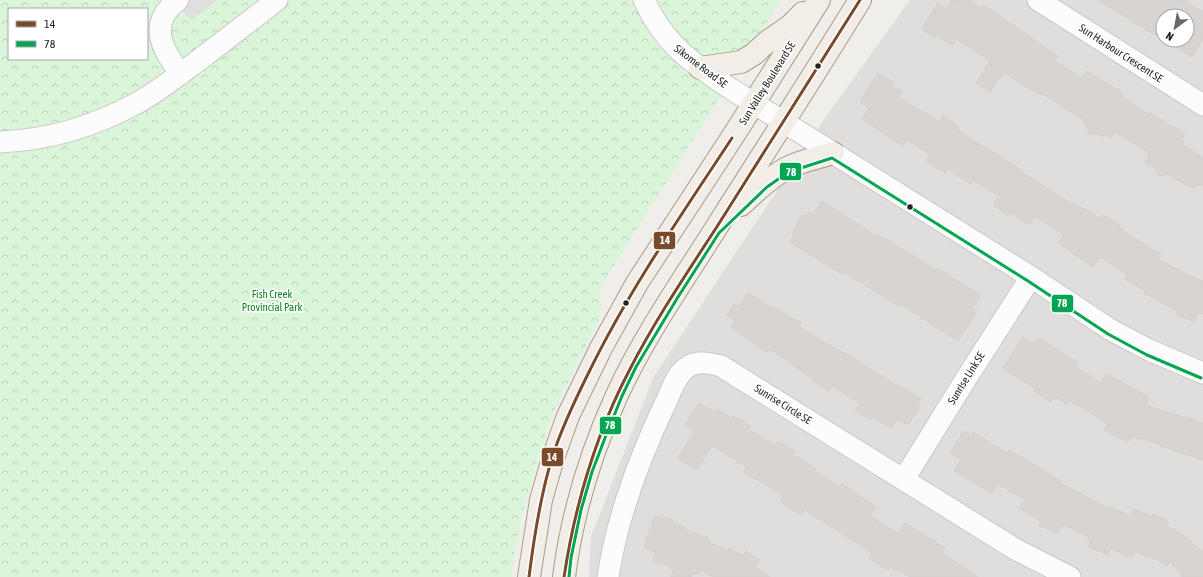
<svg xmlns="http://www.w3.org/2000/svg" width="1203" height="577" font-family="'Asap Condensed',sans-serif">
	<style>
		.residential { fill: #dfdedc; fill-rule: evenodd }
		.park { fill: url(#park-crowns); fill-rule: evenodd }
		.parking { fill: #e0dfde }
		.building { fill: #d7d4d2; stroke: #d3d0cc }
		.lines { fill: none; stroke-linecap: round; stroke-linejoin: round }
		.minor-casing { stroke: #c9c8c7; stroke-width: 23 }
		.major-casing { stroke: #a79c86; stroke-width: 24 }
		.minor { stroke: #fdfcfc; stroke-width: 21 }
		.major { stroke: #f3ede7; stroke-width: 22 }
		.bus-1-casing { stroke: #fff; stroke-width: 6 }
		.bus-2-casing { stroke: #fff; stroke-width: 6 }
		.bus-1 { stroke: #7a4b2a; stroke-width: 3 }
		.bus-2 { stroke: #00a651; stroke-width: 3 }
		.bus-dot { fill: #222; stroke: #fff; stroke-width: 1.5 }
		.labels { text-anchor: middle; stroke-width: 3.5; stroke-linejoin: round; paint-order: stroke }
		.street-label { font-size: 11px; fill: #222; stroke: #fff }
		.park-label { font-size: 11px; fill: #0c8416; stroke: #fff }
		.line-badge { stroke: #fff; stroke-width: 1.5 }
		.badge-label { font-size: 11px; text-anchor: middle; font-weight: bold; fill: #fff }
	</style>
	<defs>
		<pattern id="park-crowns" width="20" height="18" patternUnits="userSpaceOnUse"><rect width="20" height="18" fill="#daf5da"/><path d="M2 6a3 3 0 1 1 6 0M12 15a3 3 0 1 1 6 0" fill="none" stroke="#bbd2bb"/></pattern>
	</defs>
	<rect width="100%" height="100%" fill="#f0eeeb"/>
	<path class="residential" d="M910,0H1203V577H589L591,537L653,378L827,115ZM1163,16H1187V40H1163Z"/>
	<path class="park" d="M0,0H781L601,286L600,318L555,409L542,445L524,507L517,540L511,577H0ZM9,9H147V59H9Z"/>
	<path class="parking" d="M174,0H218L191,21Z"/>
	<path class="building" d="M952,0H970L981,8L983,5L1058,56L1055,61L1082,79L1086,71L1123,93L1121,96L1149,115L1150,113L1185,134L1181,140L1184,142L1182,144L1203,158V185L1190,187L1167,174L1158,176L1157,170L1145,162L1150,153L1115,132L1111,138L1104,134L1102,137L1096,133L1089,134L1086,124L1083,122L1084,120L1048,97L1042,94L1041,95L1035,92L1003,72L990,92L976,83L990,60L956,39L952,45L937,35L934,38L922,29L926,24L925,23L938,3L946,9Z
		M1098,0H1183L1203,12V39L1192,57L1166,40H1187V16H1163V40Z
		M878,73L894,83L892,86L902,92L898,97L940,122L943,116L957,125L958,130L965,135L1020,169V171L1073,205L1074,203L1101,219L1103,215L1120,225L1119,227L1128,234L1161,255L1158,259L1193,278V277L1203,281V314L1198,312L1194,322L1176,314L1177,311L1144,293L1145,291L1125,279L1127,274L1100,257L1093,267L1058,243L1064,234L1034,216L1029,225L1010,212L1008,215L993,205L999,196L973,180L971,184L947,169L945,173L926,161L930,154L907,140L903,146L862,119L869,108L860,102Z
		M822,201L878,237L879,235L936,270L937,268L981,296L972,308L977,311L958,341L902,305L900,307L844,272L842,274L790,242L795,234L792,232L803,215L806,216L809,212L813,214Z
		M748,293L773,309L774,307L789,316L801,323L799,327L839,351V350L898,386H900L922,399L917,407L919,408L908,425L897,419L891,428L874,417L871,420L855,410L860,404L832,386L829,391L813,381L814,379L795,367L796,366L769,349L767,352L731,327L735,320L727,315L734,304L739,307Z
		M1024,338L1032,343L1033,342L1035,343L1038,338L1077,362L1074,366L1101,383L1106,374L1142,393L1149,398L1145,405L1203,423V460L1161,446L1162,445L1139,438L1138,439L1132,436L1128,442L1104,430L1108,423L1069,400L1067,404L1055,397L1051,402L1034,391L1036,389L1003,368L1022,339Z
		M699,403L714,412L717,409L732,419L734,416L750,426L748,429L774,446L778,441L796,452L793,455L816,469L814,471L840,487L842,484L876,507L870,516L898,534L905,523L945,548L942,553L978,577H910L898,569L897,571L890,567L888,570L869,558L872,553L857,543L804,509L801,515L780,501L783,495L744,472L746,467L712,445L697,470L678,458L695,431L685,425Z
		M964,431L971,436L973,432L1007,453L1009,450L1061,481L1060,483L1108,508V506L1130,516L1133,509L1152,516L1154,514L1168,521L1166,525L1192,541L1191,543L1203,551V577H1182L1170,561L1167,566L1149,555L1148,557L1135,551L1132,558L1111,548L1108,555L1089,547L1091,541L1087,538L1088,536L1063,524L1057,534L1039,525L1041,521L1019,508L1025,500L1002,486L998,483L992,493L954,471L961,460L950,453Z
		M655,516L663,519L665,518L672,520L673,523L686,528L685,530L708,538L711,544L728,550L730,548L743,556L746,551L759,560L755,567L756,568L770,577H713L700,569L698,574L693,573L691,577H671L674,568L653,561L656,552L644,547Z"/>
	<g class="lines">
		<defs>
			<path id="minor" d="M178,0C147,23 162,50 181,74
				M644,0C665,45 691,62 731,89L1031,277L1111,330L1149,350L1203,373
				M1038,0L1203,105
				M0,142C47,140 95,126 137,103C159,91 179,75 199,60C225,40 251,20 277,0
				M904,479L964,382L1031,277
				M608,577C617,517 639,459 665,404C671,392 675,376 686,368C697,360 709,363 721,366L1015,549L1070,577"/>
			<path id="major" d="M700,68L741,62L754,54L767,42L790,26L803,13
				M741,205C755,192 768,179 785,169C799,161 817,158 833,153
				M529,577L541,500L553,458L568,416L601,348L637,283L737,130L819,0
				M564,577C572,514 591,452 617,395C646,332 687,275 723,217C769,145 815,73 860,0"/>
		</defs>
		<use href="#minor" class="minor-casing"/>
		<use href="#major" class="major-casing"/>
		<use href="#minor" class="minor"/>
		<use href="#major" class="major"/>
		<defs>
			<path id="bus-1" d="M529,577C534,537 540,497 552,458C561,429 575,400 589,372C629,290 682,214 732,138
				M564,577C575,505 595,436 629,371C655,320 687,273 718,225C765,150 813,75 860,0"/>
			<path id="bus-2" d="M569,577L571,558L581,510L592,472L605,438L622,396L636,367L678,297L719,233L767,187L787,173L801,168L832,158L1028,281L1108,334L1147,355L1201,378"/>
		</defs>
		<use href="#bus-1" class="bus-1-casing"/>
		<use href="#bus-2" class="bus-2-casing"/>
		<use href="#bus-1" class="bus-1"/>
		<use href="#bus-2" class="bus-2"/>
	</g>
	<g class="bus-dot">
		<circle cx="818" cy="66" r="3.5"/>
		<circle cx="910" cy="207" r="3.5"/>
		<circle cx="626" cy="303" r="3.5"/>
	</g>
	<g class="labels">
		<g class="street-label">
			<text transform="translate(1121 53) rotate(33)" y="4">Sun Harbour Crescent SE</text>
			<text transform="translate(701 66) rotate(37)" y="4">Sikome Road SE</text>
			<text transform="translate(767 83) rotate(-58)" y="4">Sun Valley Boulevard SE</text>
			<text transform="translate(966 378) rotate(-58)" y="4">Sunrise Link SE</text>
			<text transform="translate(783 404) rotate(32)" y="4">Sunrise Circle SE</text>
		</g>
		<g class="park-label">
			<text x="272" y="298">Fish Creek<tspan x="272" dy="13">Provincial Park</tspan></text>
		</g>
	</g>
	<g class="line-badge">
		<rect x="779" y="162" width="23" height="19" rx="4" fill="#00a651"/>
		<rect x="653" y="231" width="23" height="19" rx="4" fill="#7a4b2a"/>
		<rect x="1051" y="294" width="23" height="19" rx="4" fill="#00a651"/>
		<rect x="599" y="416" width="23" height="19" rx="4" fill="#00a651"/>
		<rect x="541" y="447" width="23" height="20" rx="4" fill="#7a4b2a"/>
	</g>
	<g class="badge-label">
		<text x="791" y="176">78</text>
		<text x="665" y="244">14</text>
		<text x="1062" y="307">78</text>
		<text x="610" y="429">78</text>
		<text x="552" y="461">14</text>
	</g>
	<rect x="8" y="8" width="140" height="52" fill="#ffffff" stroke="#a7a7a7"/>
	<rect x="16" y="21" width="20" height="6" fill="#7a4b2a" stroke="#a7a7a7"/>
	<text x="44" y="28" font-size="12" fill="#222222">14</text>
	<rect x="16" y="41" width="20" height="6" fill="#00a651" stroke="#a7a7a7"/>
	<text x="44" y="48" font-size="12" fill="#222222">78</text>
	<g transform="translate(1175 28) rotate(212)"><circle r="19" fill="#ffffff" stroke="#a7a7a7"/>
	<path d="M0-3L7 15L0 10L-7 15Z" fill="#6a6968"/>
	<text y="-6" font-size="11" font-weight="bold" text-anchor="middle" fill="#222222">N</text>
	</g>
</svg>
